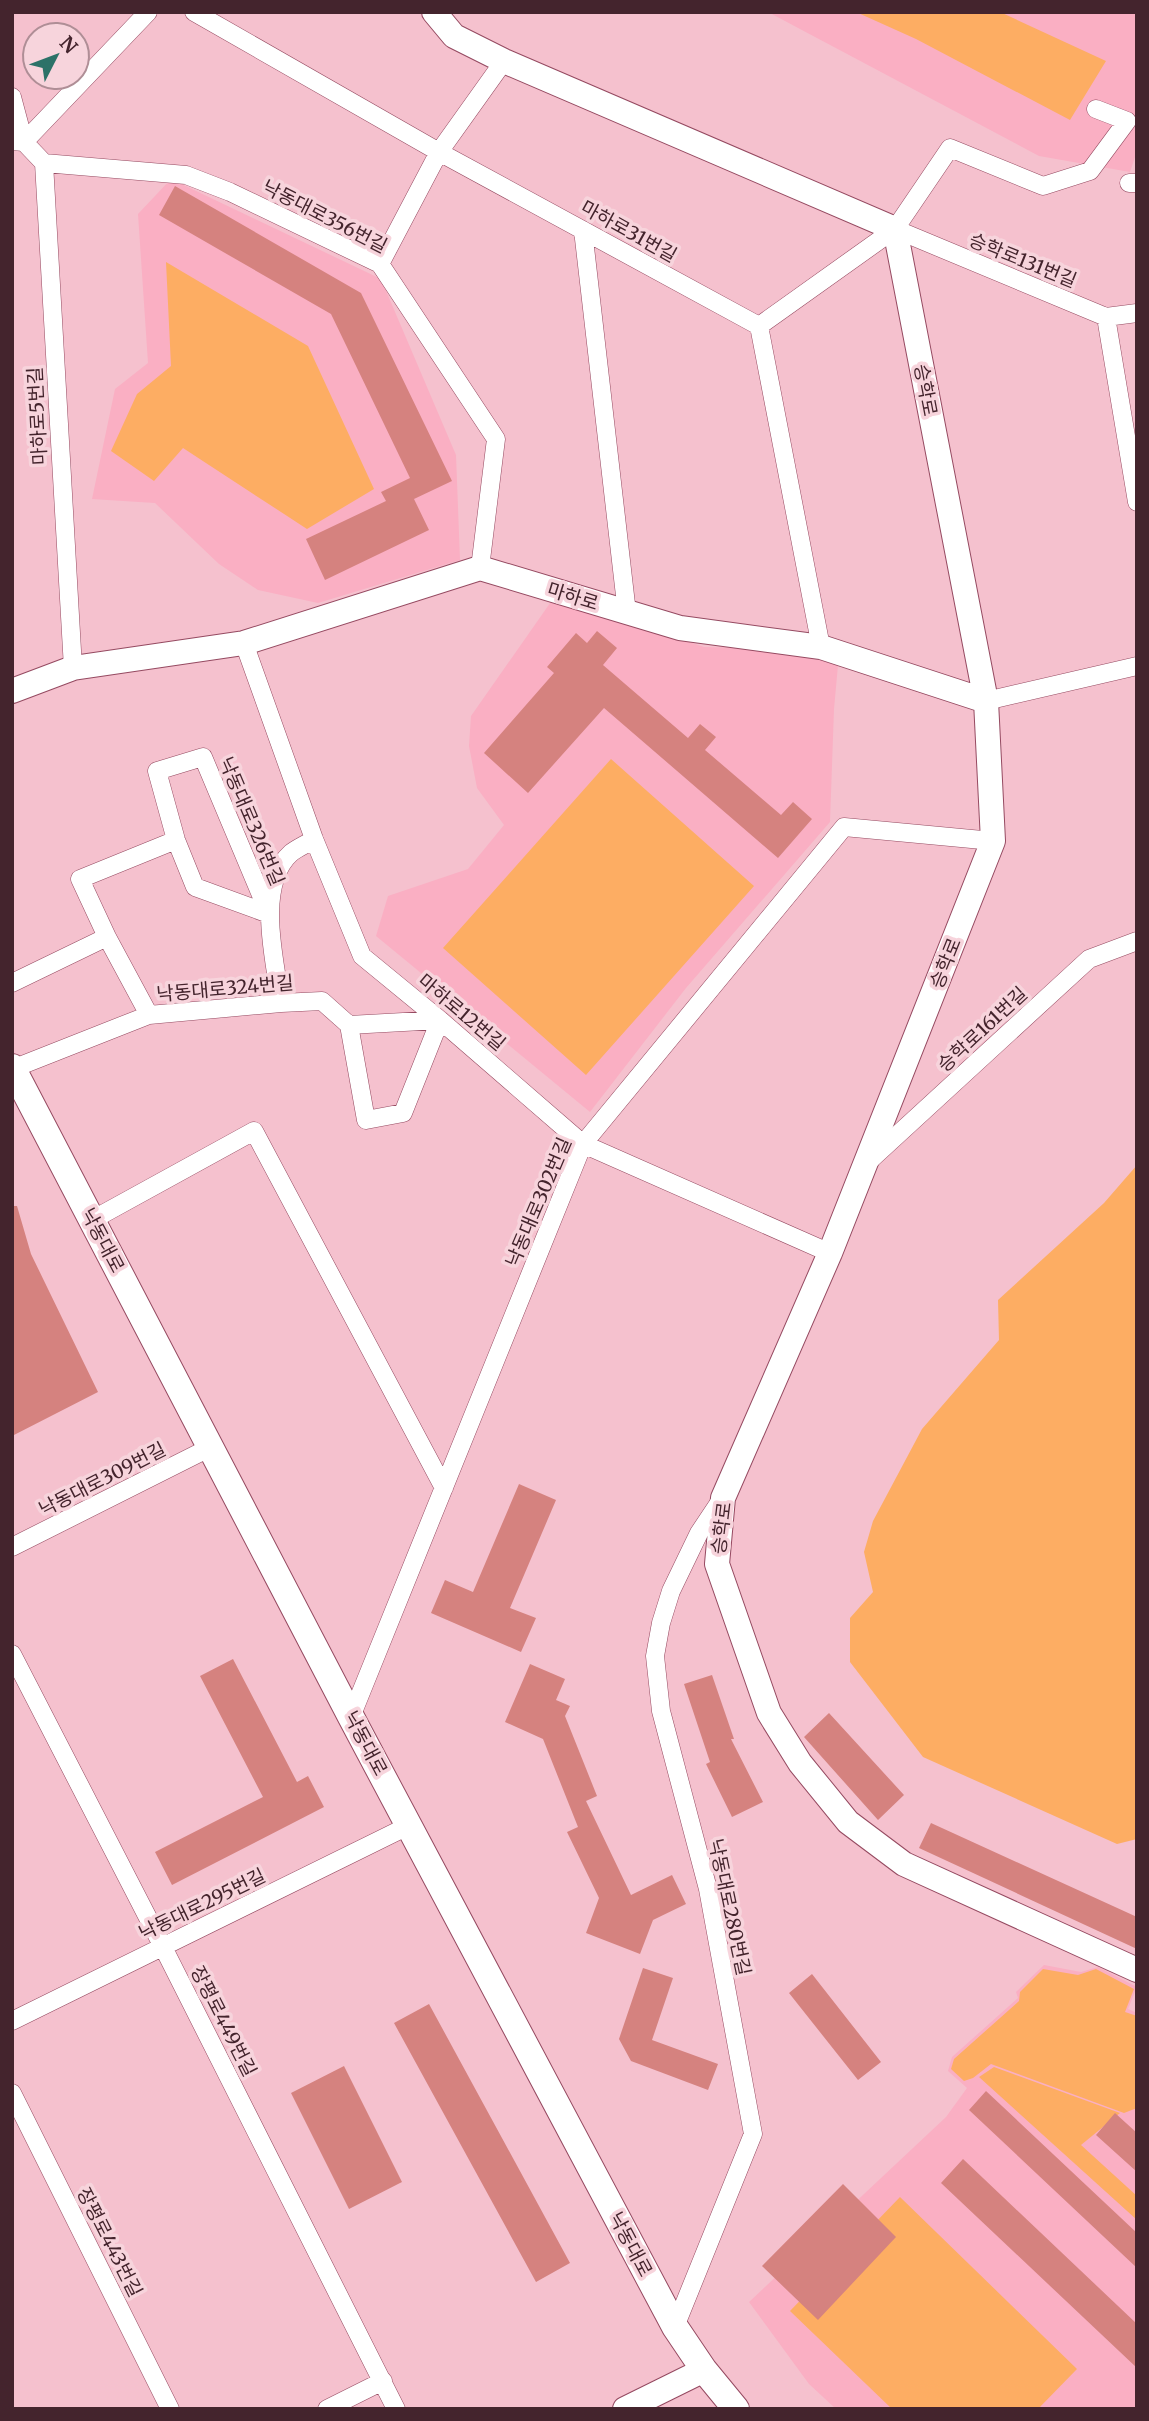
<svg xmlns="http://www.w3.org/2000/svg" width="1149" height="2421" font-family="Merriweather,'Noto Sans KR',serif">
	<style>
		.built { fill: #faafc3 }
		.green { fill: #fdad63 }
		.building { fill: #d5827f }
		.lines { fill: none; stroke-linecap: round; stroke-linejoin: round }
		.street-casing { stroke: #954a61; stroke-width: 19 }
		.secondary-casing { stroke: #954a61; stroke-width: 26 }
		.primary-casing { stroke: #954a61; stroke-width: 28 }
		.street { stroke: #fff; stroke-width: 18 }
		.secondary { stroke: #fff; stroke-width: 24 }
		.primary { stroke: #fff; stroke-width: 26 }
		.labels { text-anchor: middle; stroke-width: 7; stroke-linejoin: round; paint-order: stroke }
		.street-label { font-size: 19px; fill: #44242d; stroke: #f7d4dc }
	</style>
	<rect width="100%" height="100%" fill="#f5c1ce"/>
	<path class="built" d="M768,12H1137V151L1130,172L1039,156Z
		M171,179L381,279L456,455L460,560L318,603L258,590L219,564L155,503L92,499L115,389L148,363L138,214Z
		M555,596L704,647L807,649L838,665L834,709L830,822L686,988L590,1112L376,936L388,896L468,869L504,825L477,788L469,746L471,716Z
		M1044,1965L1081,1972L1098,1967L1137,1987L1128,2009L1137,2013V2407L1135,2409H836L809,2384L749,2302L946,2117L967,2088L948,2071L952,2057L1018,1998L1016,1992Z"/>
	<path class="green" d="M856,12H1000L1106,61L1070,120L916,39Z
		M166,262L308,346L374,489L307,529L183,448L154,481L111,451L137,394L171,366Z
		M611,759L754,886L586,1075L443,948Z
		M1137,1165V1839L1117,1844L923,1757L850,1662V1618L873,1592L864,1552L873,1521L922,1429L999,1340L998,1300L1104,1203Z
		M1043,1969L1078,1975L1096,1969L1134,1989L1125,2012L1137,2016V2108L1124,2113L991,2064L973,2078L964,2081L951,2069L954,2059L1019,2001L1020,1992Z
		M994,2067L1120,2113L1081,2145L1137,2196V2220L979,2077Z
		M900,2197L1077,2369L1038,2409H892L790,2311Z"/>
	<path class="building" d="M175,186L361,293L452,481L414,499L429,530L325,580L306,539L386,501L381,492L410,478L331,314L159,215Z
		M597,631L617,648L603,665L688,738L700,724L716,737L705,750L781,815L793,802L812,819L778,858L604,708L528,793L484,753L554,673L547,667L576,633L587,643Z
		M12,1206H17L31,1254L98,1392L12,1436Z
		M519,1484L556,1500L510,1608L536,1618L521,1652L431,1613L445,1580L473,1592Z
		M233,1659L297,1782L308,1776L324,1807L172,1885L155,1852L263,1797L200,1676Z
		M530,1664L565,1679L556,1700L570,1706L565,1716L597,1796L586,1801L631,1895L672,1875L686,1904L653,1920L640,1954L586,1933L599,1898L567,1832L578,1827L543,1739L505,1722Z
		M712,1675L734,1739H731L763,1802L732,1817L706,1764L710,1762L684,1684Z
		M829,1713L904,1795L878,1820L804,1737Z
		M931,1823L1137,1917V1949L919,1848Z
		M643,1968L673,1978L652,2040L718,2064L708,2090L631,2061L619,2039Z
		M812,1974L881,2062L858,2080L789,1993Z
		M429,2004L570,2263L536,2282L394,2023Z
		M344,2066L402,2182L349,2209L291,2093Z
		M986,2091L1137,2233V2268L969,2110Z
		M1115,2113L1137,2133V2172L1096,2135Z
		M963,2159L1137,2324V2368L941,2183Z
		M843,2184L896,2237L818,2320L762,2266Z"/>
	<g class="lines">
		<defs>
			<path id="street" d="M194,12L439,152L759,326L821,647
				M12,97L24,142
				M12,141L24,142L44,163L186,175L230,192L380,264L496,439L480,568
				M24,142L148,12
				M44,163L73,668
				M1129,183H1137
				M895,229L1106,317L1137,313
				M583,230L627,613
				M380,264L439,152L504,61
				M1106,317L1137,502
				M759,326L895,229L950,148L1043,186L1090,171L1127,121L1096,109
				M244,643L314,839L362,956L440,1020L583,1144L830,1253
				M986,701L1137,666
				M203,757L269,914L195,887L176,840L157,771Z
				M12,983L107,937
				M281,1003C275,962 255,885 291,853C297,848 307,844 314,839
				M149,1015L107,937L80,879L176,840
				M12,1069L149,1015L281,1003L322,1001L349,1025L440,1020L403,1113L366,1120L349,1025
				M869,1161L1089,959L1137,941
				M92,1220L254,1131L444,1488
				M12,1547L211,1447
				M12,1654L163,1947L396,2409
				M351,1717L583,1144L844,827L993,841
				M12,2021L410,1825
				M12,2093L170,2409
				M675,2327L753,2134L708,1889L661,1711L655,1656L661,1623L671,1591L699,1533L721,1500
				M327,2409L383,2381"/>
			<path id="secondary" d="M434,12L454,36L504,61L895,229L986,701L993,841L830,1253L723,1498L717,1564L769,1713L800,1763L848,1822L904,1864L1137,1970
				M12,691L73,668L244,643L480,568L680,628L821,647L986,701
				M625,2409L704,2370"/>
			<path id="primary" d="M12,1067L351,1717L675,2327L704,2370L736,2409"/>
		</defs>
		<use href="#street" class="street-casing"/>
		<use href="#secondary" class="secondary-casing"/>
		<use href="#primary" class="primary-casing"/>
		<use href="#street" class="street"/>
		<use href="#secondary" class="secondary"/>
		<use href="#primary" class="primary"/>
	</g>
	<g class="labels">
		<g class="street-label">
			<text transform="translate(325 216) rotate(27)" y="7">낙동대로356번길</text>
			<text transform="translate(629 231) rotate(29)" y="7">마하로31번길</text>
			<text transform="translate(1023 260) rotate(22)" y="7">승학로131번길</text>
			<text transform="translate(926 390) rotate(79)" y="7">승학로</text>
			<text transform="translate(37 416) rotate(-93)" y="7">마하로5번길</text>
			<text transform="translate(573 596) rotate(17)" y="7">마하로</text>
			<text transform="translate(252 821) rotate(67)" y="7">낙동대로326번길</text>
			<text transform="translate(945 963) rotate(-68)" y="7">승학로</text>
			<text transform="translate(225 988) rotate(-5)" y="7">낙동대로324번길</text>
			<text transform="translate(462 1012) rotate(40)" y="7">마하로12번길</text>
			<text transform="translate(982 1029) rotate(-43)" y="7">승학로161번길</text>
			<text transform="translate(538 1202) rotate(-67)" y="7">낙동대로302번길</text>
			<text transform="translate(103 1240) rotate(62)" y="7">낙동대로</text>
			<text transform="translate(102 1479) rotate(-27)" y="7">낙동대로309번길</text>
			<text transform="translate(721 1528) rotate(-83)" y="7">승학로</text>
			<text transform="translate(366 1743) rotate(62)" y="7">낙동대로</text>
			<text transform="translate(202 1904) rotate(-26)" y="7">낙동대로295번길</text>
			<text transform="translate(730 1907) rotate(78)" y="7">낙동대로280번길</text>
			<text transform="translate(224 2021) rotate(63)" y="7">장평로449번길</text>
			<text transform="translate(110 2242) rotate(63)" y="7">장평로443번길</text>
			<text transform="translate(631 2244) rotate(62)" y="7">낙동대로</text>
		</g>
	</g>
	<rect width="1149" height="2421" fill="none" stroke="#44242d" stroke-width="28"/>
	<g transform="translate(56 56) rotate(48)"><circle r="33" fill="#f7d4dc" stroke="#af8e96" stroke-width="2"/>
	<path d="M0-5L12 26L0 18L-12 26Z" fill="#2c7268"/>
	<text y="-10" font-size="19" font-weight="bold" text-anchor="middle" fill="#44242d">N</text>
	</g>
</svg>
